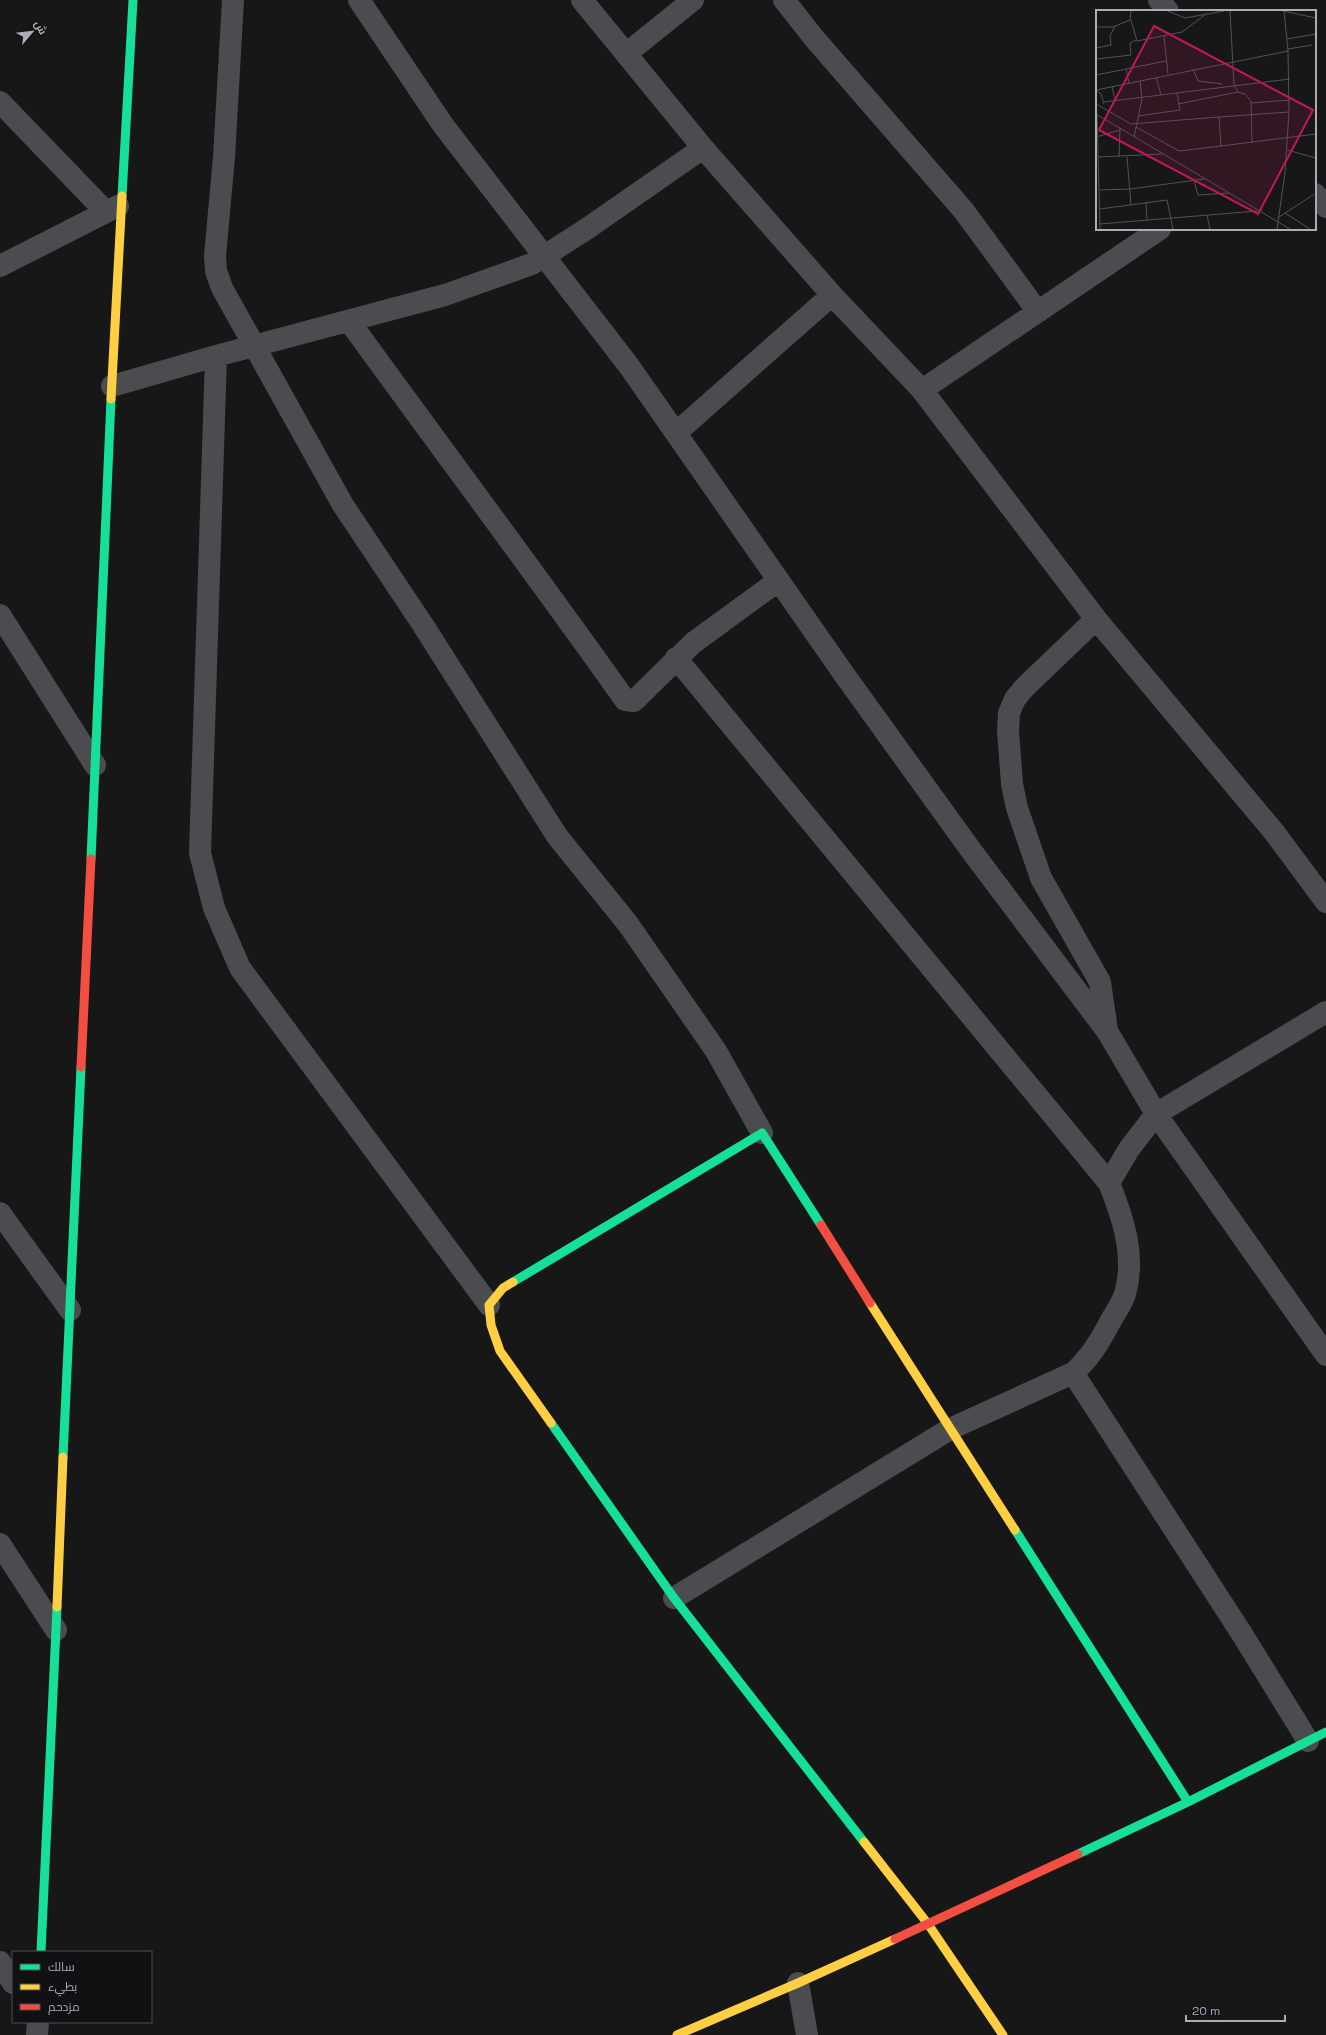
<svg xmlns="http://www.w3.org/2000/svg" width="1326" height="2035" font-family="'Space Grotesk',Cairo,sans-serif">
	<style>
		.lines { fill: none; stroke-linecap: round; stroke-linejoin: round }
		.street { stroke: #4b4c50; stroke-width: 22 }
		.fast { stroke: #16e098; stroke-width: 9 }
		.slow { stroke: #ffcf43; stroke-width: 9 }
		.jam { stroke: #f24e42; stroke-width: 9 }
		.inset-road { fill: none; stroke: #515357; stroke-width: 1 }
		.view { fill: #c2185b; fill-opacity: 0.15; stroke: #c2185b; stroke-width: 2 }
		.inset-edge { fill: none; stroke: #a8adb8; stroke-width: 2 }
	</style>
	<rect width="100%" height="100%" fill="#171717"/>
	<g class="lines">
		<path class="street" d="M233,0L224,157L215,256L216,271L222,288L343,505L423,625L557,836L628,924L716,1051L762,1133
			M359,0L443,125L629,366L846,677L973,853L1107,1031L1156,1114L1326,1355
			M582,0L703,148L832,295L922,390L1096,619L1274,832L1326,902
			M784,0L814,38L964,211L1038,312
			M1159,0L1168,11
			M626,54L693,0
			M0,102L106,212
			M1315,194L1326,207
			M0,266L118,206
			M349,321C441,448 535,573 625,700L634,701L693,643L778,581
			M216,356L200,853L214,908L240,968L489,1305
			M112,386L216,356L445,295L532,264L588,228L703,148
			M922,390L1160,229
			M676,433L832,295
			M0,615L95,765
			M1096,619L1024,688L1015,699L1009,713L1008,731L1012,784L1017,808L1041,878L1100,982L1107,1030
			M676,658L1109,1183
			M0,1213L70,1310
			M1073,1373L1242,1634L1308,1741
			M0,1544L56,1630
			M674,1598L950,1429L1073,1373C1089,1359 1099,1343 1109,1324C1114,1314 1122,1304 1125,1294C1136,1256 1123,1218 1109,1183L1129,1149L1156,1114L1326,1012
			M0,1962L13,1983
			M798,1983L807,2035
			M37,2035L38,2022"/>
		<path class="fast" d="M122,196L133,0
			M91,859L111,399
			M513,1282L762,1133L821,1225
			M551,1423L674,1598L864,1842
			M63,1457L81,1067
			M1015,1530L1188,1802
			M1078,1854L1188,1802L1326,1732
			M41,1952L57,1607"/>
		<path class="slow" d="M111,399L122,196
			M513,1282L503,1288L489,1305L491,1325L500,1351L551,1423
			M870,1303L1015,1530
			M57,1607L63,1457
			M864,1842L928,1924L1003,2035
			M677,2035L798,1983L895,1939"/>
		<path class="jam" d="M81,1067L91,859
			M821,1225L870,1303
			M895,1939L1078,1854"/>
	</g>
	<g transform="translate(1096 10)">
		<rect width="220" height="220" fill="#171717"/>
		<path class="inset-road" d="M72,1L89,8L128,1M134,1L138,75L142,82L149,84L155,91L156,133M187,1L220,8M35,10L41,31L86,22L110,4M0,17H17L34,10L35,1M68,26L72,64M191,29L220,24M0,38L15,35L14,26L19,16M192,39L216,35M0,49L35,45L34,33L40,30M30,59L33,73M97,59L102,71L126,74M0,65L70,51M60,67L65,85M16,76L19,91M0,80L192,41M0,80L5,84L8,94M8,92L194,69M155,93L194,90M0,94L35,114L123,107M82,94L142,82M193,102L123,107L125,136L220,124M0,104L194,219M1,105L4,219M42,106L84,100L81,83M40,117L83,141L125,136M0,127L24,120M38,127L46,89L44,71M191,140L220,148M2,147L66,144M23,147L24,118M31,147L35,195M98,170L102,185L133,183M4,180L34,179L108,169M50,192L51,210M4,199L71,190L77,219M189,203L214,219M111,205L114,219M183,207L220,183M4,214L161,201M181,219L189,163L193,102L192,41L188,1"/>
		<path class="view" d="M58,16L217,100L162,204L3,120Z"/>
		<rect width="220" height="220" class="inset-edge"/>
	</g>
	<rect x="12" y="1951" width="140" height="72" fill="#111113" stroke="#4d4f55"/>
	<rect x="20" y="1964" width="20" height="6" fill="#16e098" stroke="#4d4f55"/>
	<text x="48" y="1971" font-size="12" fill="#a8adb8">سالك</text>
	<rect x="20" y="1984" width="20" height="6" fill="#ffcf43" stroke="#4d4f55"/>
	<text x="48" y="1991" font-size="12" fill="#a8adb8">بطيء</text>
	<rect x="20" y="2004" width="20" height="6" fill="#f24e42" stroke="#4d4f55"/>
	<text x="48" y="2011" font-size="12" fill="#a8adb8">مزدحم</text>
	<g transform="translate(32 32) rotate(62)" stroke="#111113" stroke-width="3" paint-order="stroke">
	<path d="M0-3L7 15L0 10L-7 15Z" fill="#a8adb8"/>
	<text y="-6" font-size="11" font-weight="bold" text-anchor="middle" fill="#a8adb8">ش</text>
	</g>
	<path d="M1186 2015v6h99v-6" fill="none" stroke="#a8adb8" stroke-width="2"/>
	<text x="1192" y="2015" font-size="12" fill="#a8adb8" stroke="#111113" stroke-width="3" paint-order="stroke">20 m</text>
</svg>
